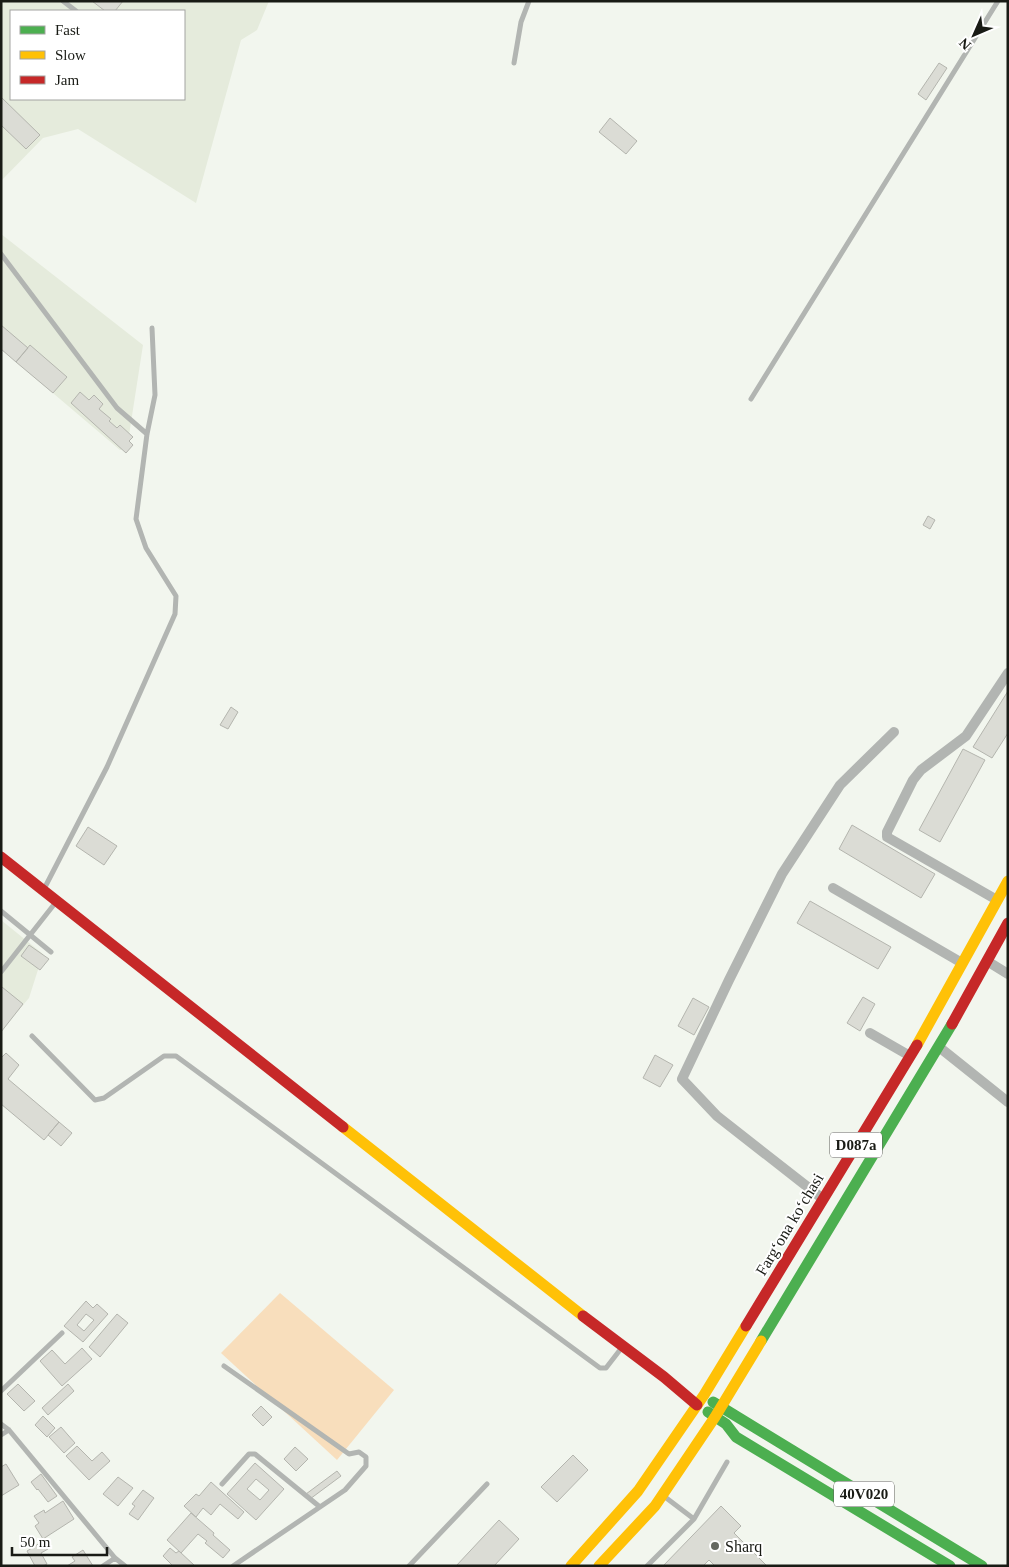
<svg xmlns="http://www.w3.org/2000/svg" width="1009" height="1567" font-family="Georgia,serif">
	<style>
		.built { fill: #e5ebdc; fill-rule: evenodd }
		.green { fill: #f8debc }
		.building { fill: #dbdcd5; stroke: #b4b5ae; fill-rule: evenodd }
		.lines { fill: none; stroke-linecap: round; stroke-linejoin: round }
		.lane { stroke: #b2b5b2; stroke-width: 5 }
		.street { stroke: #b2b5b2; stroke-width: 10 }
		.fast { stroke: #4caf50; stroke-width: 11 }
		.slow { stroke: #ffc107; stroke-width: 11 }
		.jam { stroke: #c62828; stroke-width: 11 }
		.poi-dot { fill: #656861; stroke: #fff; stroke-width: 2 }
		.labels { text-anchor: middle; stroke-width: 4; stroke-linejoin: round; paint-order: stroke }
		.shield { fill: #fff; stroke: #5e5f5b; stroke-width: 1 }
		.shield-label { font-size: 15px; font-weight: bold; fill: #191b15 }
		.street-label { font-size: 16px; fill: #191b15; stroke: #fff }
		.poi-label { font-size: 16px; fill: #191b15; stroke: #fff; text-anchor: start }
	</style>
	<rect width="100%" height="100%" fill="#f2f6ee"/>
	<path class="built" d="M1,1H269L257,30L241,40L196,203L78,129L43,138L1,181ZM11,11H184V99H11Z
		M1,234L143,345L127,448L120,450L1,349Z
		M1,920L43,954L29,998L1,1031Z"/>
	<path class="green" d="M280,1293L394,1390L337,1460L221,1353Z"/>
	<path class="building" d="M92,1H123L115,11H105Z
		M939,63L947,68L926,100L918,94Z
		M1,97L40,135L26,149L1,125Z
		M610,118L637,141L626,154L599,132Z
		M1,325L28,348L16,362L1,349Z
		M30,345L67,377L53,393L16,362Z
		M80,392L89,400L94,395L103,404L99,409L111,419L109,421L117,428L120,425L133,437L129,441L133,445L126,453L71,403Z
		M928,516L935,520L930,529L923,525Z
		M1008,691V733L992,758L973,747Z
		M231,707L238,712L228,729L220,725Z
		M963,749L985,760L940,842L919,830Z
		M852,825L935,874L921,898L839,849Z
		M88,827L117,846L104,865L76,846Z
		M810,901L891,947L878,969L797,923Z
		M29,945L49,959L40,970L21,956Z
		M2,987L23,1004L1,1032V988Z
		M863,997L875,1004L860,1031L847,1023Z
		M693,998L709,1007L694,1035L678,1026Z
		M6,1053L19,1065L8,1079L59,1122L44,1140L1,1104V1058Z
		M655,1055L673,1065L660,1087L643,1078Z
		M59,1122L72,1133L61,1146L48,1135Z
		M86,1301L93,1308L97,1304L108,1314L83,1342L64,1326ZM86,1314L94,1320L84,1331L77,1325Z
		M117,1314L128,1323L100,1357L89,1347Z
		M82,1348L92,1359L62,1386L40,1361L52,1350L65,1364Z
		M18,1384L35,1401L24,1411L7,1394Z
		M68,1384L74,1391L48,1415L42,1408Z
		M261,1406L272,1417L263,1426L252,1415Z
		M43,1416L55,1428L47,1437L35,1425Z
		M61,1427L75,1443L64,1453L49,1437Z
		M77,1446L92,1461L102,1452L110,1461L89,1480L66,1456Z
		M295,1447L308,1459L296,1471L284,1459Z
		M573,1455L588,1470L557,1502L541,1487Z
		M255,1463L284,1489L256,1520L227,1494ZM256,1479L269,1490L260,1500L247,1489Z
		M6,1464L19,1485L1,1496V1467Z
		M337,1471L341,1476L310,1499L306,1494Z
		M41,1474L57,1496L48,1502L38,1489L37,1490L31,1482Z
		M118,1477L133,1488L118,1506L103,1494Z
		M211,1482L244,1512L238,1519L220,1504L211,1515L203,1508L196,1517L184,1506L196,1494L199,1496Z
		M143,1490L154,1498L138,1520L129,1514L135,1506L132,1504Z
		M63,1501L74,1519L43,1539L35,1526L39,1523L34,1516L44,1510L45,1513Z
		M721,1506L741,1526L734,1533L767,1566H715L709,1560L703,1566H663Z
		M191,1513L214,1533L213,1535L230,1550L223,1558L205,1543L207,1541L198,1534L181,1553L167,1540Z
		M499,1520L519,1539L494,1566H456Z
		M43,1541L48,1549L41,1553L47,1564L43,1566H35L27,1551Z
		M170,1548L176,1553L179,1551L195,1566H173L163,1556Z
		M83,1550L93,1566H67L75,1561L72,1557Z"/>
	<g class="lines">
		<path class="lane" d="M63,1L76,11
			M514,63L521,22L529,1
			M1,254L117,408L147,434
			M751,399L998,1
			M44,889L107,767L175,614L176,596L146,548L136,519L147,434L155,395L152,328
			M1,911L51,952
			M1,972L56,902
			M32,1036L95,1100L104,1098L164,1056H176L600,1368H606L623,1346
			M224,1366L349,1454L359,1452L366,1457V1466L345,1490L233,1566
			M1,1391L62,1333
			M1,1424L9,1430L115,1558L125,1566
			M1,1435L9,1430
			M222,1484L249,1454H255L320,1507
			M665,1497L694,1519
			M103,1566L115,1558
			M409,1566L487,1484
			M647,1566L694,1519L727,1462"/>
		<path class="street" d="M833,888L962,963
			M997,900L887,837V832L913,780L921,770L966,736L1008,673
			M987,961L1008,974
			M870,1033L910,1056
			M939,1047L1008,1102
			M823,1199L717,1116L682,1079L729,980L782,874L840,785L894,732"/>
		<path class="fast" d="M761,1341L952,1024
			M713,1402L982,1566
			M708,1412L726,1424L736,1437L950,1566"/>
		<path class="slow" d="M917,1045L1008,881
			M343,1127L583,1316
			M571,1566L638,1491L704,1395L746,1326
			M599,1566L655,1506L715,1417L761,1341"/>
		<path class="jam" d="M1,857L343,1127
			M952,1024L1008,923
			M583,1316L664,1377L697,1405
			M746,1326L917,1045"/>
	</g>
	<circle class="poi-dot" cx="715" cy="1546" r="5"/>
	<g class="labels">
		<g class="shield">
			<rect x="830" y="1132.5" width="52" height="25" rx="4"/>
			<rect x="834" y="1481.5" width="60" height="25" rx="4"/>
		</g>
		<g class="shield-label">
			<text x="856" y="1150">D087a</text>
			<text x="864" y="1499">40V020</text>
		</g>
		<g class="street-label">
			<text transform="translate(789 1224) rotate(-59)" y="6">Fargʻona koʻchasi</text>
		</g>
		<g class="poi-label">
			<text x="725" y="1552">Sharq</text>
		</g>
	</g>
	<rect width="1009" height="1567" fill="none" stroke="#191b15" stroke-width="5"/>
	<rect x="10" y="10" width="175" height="90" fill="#ffffff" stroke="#a3a4a1"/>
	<rect x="20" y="26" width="25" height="8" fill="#4caf50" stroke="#a3a4a1"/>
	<text x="55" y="35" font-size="15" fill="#191b15">Fast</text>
	<rect x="20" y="51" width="25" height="8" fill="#ffc107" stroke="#a3a4a1"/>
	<text x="55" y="60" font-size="15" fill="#191b15">Slow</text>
	<rect x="20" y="76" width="25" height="8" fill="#c62828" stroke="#a3a4a1"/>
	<text x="55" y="85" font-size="15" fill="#191b15">Jam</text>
	<g transform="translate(974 35) rotate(225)" stroke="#ffffff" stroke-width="4" paint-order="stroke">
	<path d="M0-4L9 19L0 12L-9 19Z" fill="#191b15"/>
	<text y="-8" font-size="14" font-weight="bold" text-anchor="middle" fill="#191b15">N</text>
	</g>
	<path d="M12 1547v8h95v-8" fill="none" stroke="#191b15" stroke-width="2.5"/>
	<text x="20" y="1547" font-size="15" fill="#191b15" stroke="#ffffff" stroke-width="4" paint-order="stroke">50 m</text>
</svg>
